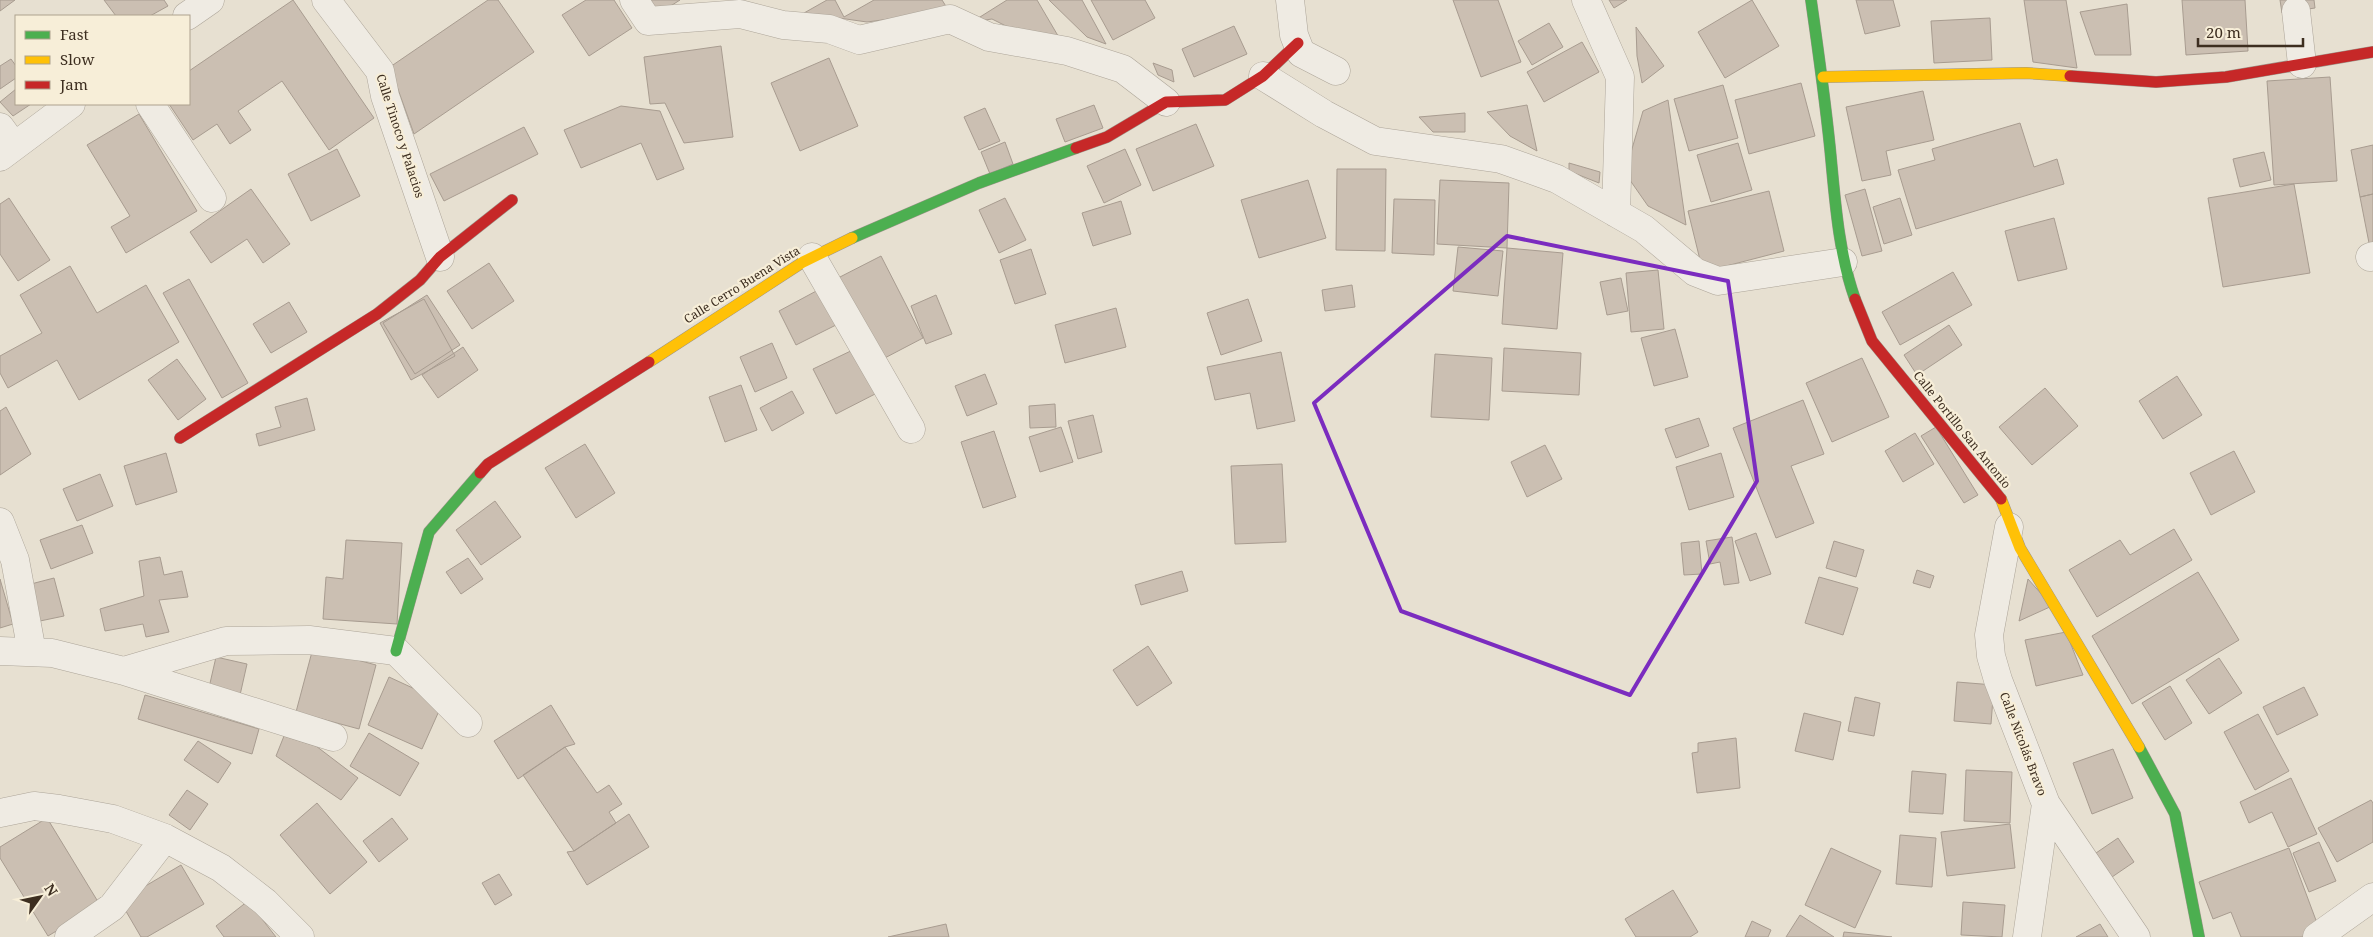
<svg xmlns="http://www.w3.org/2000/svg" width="2373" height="937" font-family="'Noto Serif',serif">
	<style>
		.building { fill: #cbbfb2; stroke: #a89c90 }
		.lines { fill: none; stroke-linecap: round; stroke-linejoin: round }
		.street-casing { stroke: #ada599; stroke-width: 29 }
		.fast-casing { stroke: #9c958a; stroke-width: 12 }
		.slow-casing { stroke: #9c958a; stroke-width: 12 }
		.jam-casing { stroke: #9c958a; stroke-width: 12 }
		.street { stroke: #efebe3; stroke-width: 28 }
		.fast { stroke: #4caf50; stroke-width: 11 }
		.slow { stroke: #ffc107; stroke-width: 11 }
		.jam { stroke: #c62828; stroke-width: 11 }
		.marked { fill: none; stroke: #7b2cbf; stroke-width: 4; stroke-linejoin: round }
		.labels { text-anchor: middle; stroke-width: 4.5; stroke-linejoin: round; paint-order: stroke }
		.street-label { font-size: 12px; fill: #3d2e20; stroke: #f7eed8 }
	</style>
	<rect width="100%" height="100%" fill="#e7e0d1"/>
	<path class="building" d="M0,0H15L0,11Z
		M104,0H164L168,6L150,16H116Z
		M293,0L374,118L329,150L282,81L238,111L251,130L230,144L217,124L193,140L169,104H189V71Z
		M488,0H498L534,52L414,134L390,67Z
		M586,0H614L632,28L589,56L562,15Z
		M649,0H680L658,14Z
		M827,0H835L844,17L874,0H942L949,11L867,22L804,13Z
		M1007,0H1037L1064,46L1008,27L992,19L972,22Z
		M1049,0H1082L1106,44L1087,37Z
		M1091,0H1145L1155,18L1113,40Z
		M1453,0H1498L1521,62L1481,77Z
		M1609,0H1627L1614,8Z
		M1752,0L1779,46L1725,78L1698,32Z
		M1856,0H1893L1900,26L1865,34Z
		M2024,0H2066L2077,68L2033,62Z
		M2182,0H2245L2248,51L2186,55Z
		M2280,0H2314L2315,8L2282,13Z
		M2127,4L2131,55H2095L2080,12Z
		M1990,18L1992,60L1934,63L1931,21Z
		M1549,23L1563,47L1532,65L1518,41Z
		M1234,26L1247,54L1194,77L1182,49Z
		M1636,27L1664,66L1642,83L1637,56Z
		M1582,42L1599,72L1544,102L1527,72Z
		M721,46L733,137L684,143L665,103L650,104L644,57Z
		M829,58L858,126L800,151L771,83Z
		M11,59L16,66V78L0,89V66Z
		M1153,63L1172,70L1174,82L1158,75Z
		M2330,77L2337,181L2274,185L2267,81Z
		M1801,83L1815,136L1749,154L1735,100Z
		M1723,85L1738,138L1689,151L1674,99Z
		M16,89V104H31L13,116L0,102Z
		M1923,91L1934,140L1886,151L1891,175L1862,181L1846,107Z
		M1668,100L1686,225L1648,206L1625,173L1643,111Z
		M1094,105L1103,128L1065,142L1056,119Z
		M1527,105L1537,151L1510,136L1487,112Z
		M621,106L660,111L684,169L657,180L641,143L581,168L564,130Z
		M985,108L1000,141L979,150L964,117Z
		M1465,113V132H1433L1419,117Z
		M139,114L197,211L126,253L111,227L130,216L87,145Z
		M2020,123L2034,167L2057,159L2064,184L1916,229L1898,170L1935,160L1932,149Z
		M1196,124L1214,166L1153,191L1136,149Z
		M524,127L538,154L444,201L430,174Z
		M1005,142L1013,164L990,174L981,152Z
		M1738,143L1752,190L1711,202L1697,155Z
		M2373,145V194L2360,197L2351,150Z
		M337,149L360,196L311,221L288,174Z
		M1125,149L1141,185L1104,203L1087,166Z
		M2264,152L2271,180L2240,187L2233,159Z
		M1569,163L1600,172L1599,183L1569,171Z
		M1337,169H1386L1385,251L1336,250Z
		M1308,180L1326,238L1259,258L1241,200Z
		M1440,180L1509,183L1507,248L1437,244Z
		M2294,184L2310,273L2223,287L2208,198Z
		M251,189L290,244L263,263L247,239L211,263L190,232Z
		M1865,189L1882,251L1862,256L1845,195Z
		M1769,191L1784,251L1703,272L1688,211Z
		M2373,194V247L2370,248L2360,197Z
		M9,198L50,260L18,281L0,254V204Z
		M1005,198L1026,240L999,253L979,210Z
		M1900,198L1912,235L1884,244L1873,207Z
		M1394,199L1435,200L1434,255L1392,253Z
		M1121,201L1131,234L1093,246L1082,213Z
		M2054,218L2067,269L2018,281L2005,231Z
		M1458,247L1503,251L1498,296L1453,291Z
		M1507,248L1563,253L1557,329L1502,324Z
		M1031,249L1046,294L1015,304L1000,260Z
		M881,256L923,338L879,361L836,279Z
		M489,263L514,301L472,329L447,291Z
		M70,266L97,313L146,285L179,342L79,400L57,360L8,388L0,373V356L42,333L20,295Z
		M1658,270L1664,329L1631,332L1626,273Z
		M1953,272L1972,305L1900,345L1882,312Z
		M1621,278L1628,311L1607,315L1600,282Z
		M189,279L248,383L222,398L163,293Z
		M1352,285L1355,307L1325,311L1322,290Z
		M820,289L838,324L796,345L779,311Z
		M427,295L460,345L415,374L383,323Z
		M936,295L952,334L926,344L911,306Z
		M424,299L455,356L411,380L380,323Z
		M1248,299L1262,341L1221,355L1207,313Z
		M289,302L307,332L271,353L253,324Z
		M1116,308L1126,347L1065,363L1055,325Z
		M1949,325L1962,345L1917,375L1904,355Z
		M1675,329L1688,377L1654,386L1641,338Z
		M772,343L787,378L755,392L740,357Z
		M463,347L478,370L438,398L422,375Z
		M857,348L879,392L836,414L813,369Z
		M1504,348L1581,353L1579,395L1502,391Z
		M1281,352L1295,421L1257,429L1250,393L1215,400L1207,367Z
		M1435,354L1492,358L1489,420L1431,417Z
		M1862,358L1889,417L1832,442L1806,383Z
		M177,359L206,399L178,420L148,380Z
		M985,374L997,404L967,416L955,386Z
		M2177,376L2202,415L2163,439L2139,401Z
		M741,385L757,430L725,442L709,397Z
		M2045,388L2078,426L2032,465L1999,427Z
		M792,391L804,413L772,431L760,408Z
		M307,398L315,430L259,446L256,434L281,427L275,407Z
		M1803,400L1824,454L1791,466L1814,523L1776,538L1733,428Z
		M1055,404L1056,427L1030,428L1029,406Z
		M6,407L31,454L0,475V411Z
		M1093,415L1102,452L1078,459L1068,421Z
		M1699,418L1709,446L1676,458L1665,429Z
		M1061,427L1073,462L1040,472L1029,437Z
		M1936,427L1978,495L1964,503L1921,436Z
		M994,431L1016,497L983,508L961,442Z
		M1915,433L1934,464L1903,482L1885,451Z
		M585,444L615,493L576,518L545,468Z
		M1545,445L1562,479L1527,497L1511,462Z
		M2234,451L2255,492L2211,515L2190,473Z
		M166,453L177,492L136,505L124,466Z
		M1721,453L1734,497L1689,510L1676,467Z
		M1282,464L1286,542L1235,544L1231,466Z
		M100,474L113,506L77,521L63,489Z
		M495,501L521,537L481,565L456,530Z
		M82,525L93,553L51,569L40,540Z
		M2174,529L2192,560L2097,617L2069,570L2120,540L2130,555Z
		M1756,533L1771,574L1750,581L1735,541Z
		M1732,537L1739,583L1724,585L1720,562L1710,564L1706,541Z
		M346,540L402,543L397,624L323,619L326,577L343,579Z
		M1699,541L1702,574L1684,575L1681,543Z
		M1834,541L1864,550L1856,577L1826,568Z
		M160,557L164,575L182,571L188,597L159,600L169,632L146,637L143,624L105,631L100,609L144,596L139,561Z
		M468,558L483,579L461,594L446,572Z
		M1917,570L1934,576L1930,588L1913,583Z
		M1182,571L1188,591L1141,605L1135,585Z
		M2198,572L2239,640L2132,704L2092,636Z
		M1819,577L1858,588L1843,635L1805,623Z
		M54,578L64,616L40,621L31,584Z
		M0,579L13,624L0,628Z
		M2028,579L2052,606L2019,621Z
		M2066,632L2083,675L2036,686L2025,640Z
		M1148,646L1172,683L1137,706L1113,670Z
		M313,648L376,665L359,729L296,712Z
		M216,657L247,664L238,704L208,692Z
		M2219,658L2242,693L2209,714L2186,680Z
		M389,677L443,702L422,749L368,725Z
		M1957,682L1994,685L1991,724L1954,721Z
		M2170,686L2192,723L2165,740L2142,703Z
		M2304,687L2318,715L2277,735L2263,707Z
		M145,695L259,729L252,754L138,719Z
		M1855,697L1880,703L1874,736L1848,731Z
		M551,705L575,744L565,747L518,779L494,741Z
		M1804,713L1841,722L1833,760L1795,751Z
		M2258,714L2289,771L2255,790L2224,732Z
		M369,733L419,763L400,796L350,766Z
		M284,736L316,746L358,778L341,800L276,756Z
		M1736,738L1740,788L1697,793L1692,753L1698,752V743Z
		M198,741L231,763L218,783L184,760Z
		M565,747L597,793L609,785L622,804L609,812L616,823L574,851L523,775Z
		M2113,749L2133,798L2092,814L2073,763Z
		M1966,770L2012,772L2010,823L1964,821Z
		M1912,771L1946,774L1943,814L1909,812Z
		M2291,778L2317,834L2288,847L2272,812L2249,823L2240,802Z
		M187,790L208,804L190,830L169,815Z
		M2371,800L2373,803V842L2337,862L2318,828Z
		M317,803L367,862L330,894L280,835Z
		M629,814L649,847L587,885L567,852L574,851Z
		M47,818L100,905L48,936L0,858V847Z
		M392,818L408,839L379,862L363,841Z
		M2010,824L2015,868L1947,876L1941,832Z
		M1900,835L1936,838L1932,887L1896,884Z
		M2118,838L2134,862L2112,877L2096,853Z
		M2319,842L2336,881L2309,892L2293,853Z
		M1831,848L1881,871L1855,928L1805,905Z
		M2289,848L2320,931L2303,937H2241L2231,912L2213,919L2199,882Z
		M181,865L204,904L147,937H141L120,901Z
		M499,874L512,895L495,905L482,883Z
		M1673,890L1698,932L1690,937H1636L1625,919Z
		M248,901L276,937H224L216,926Z
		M1963,902L2005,905L2002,937L1961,935Z
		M1800,915L1834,937H1786Z
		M1752,921L1771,930L1768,937H1745Z
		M946,924L949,937H888Z
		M2100,924L2108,937H2076Z
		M1844,932L1892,937H1843Z"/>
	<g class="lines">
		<defs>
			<path id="street" d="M326,0L380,71L385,96L440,257
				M634,0L648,21L740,14L783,25L829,29L859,40L950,19L989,37L1067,51L1123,69L1166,102
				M1290,0L1294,35L1301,53L1336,71
				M1586,0L1620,77L1616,213
				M2296,11L2302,64
				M187,16L210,0
				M1263,76L1324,114L1375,141L1501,159L1557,179L1644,229L1695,272L1718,281L1843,262
				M150,104L212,198
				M0,127L14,146
				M0,157L71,104
				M812,257L911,429
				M2370,257L2373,256
				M0,522L15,560L32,652
				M2009,527L1989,635L1991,656L1998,680L2046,804L2136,937
				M0,651L52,653L124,671L226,641L309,640L396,651L468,723
				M124,671L333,737
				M0,813L34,806L59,809L113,819L165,838L221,868L265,902L300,937
				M69,937L112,907L165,838
				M2027,937L2046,804
				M2317,937L2373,897"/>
			<path id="fast" d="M1811,0C1818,49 1825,99 1830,148C1835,199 1838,251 1855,299
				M852,238L979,183L1076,148
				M396,651L429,532L480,473
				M2139,747L2175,814L2199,937"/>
			<path id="slow" d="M1823,77L2026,73L2070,76
				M649,362L803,262L852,238
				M2001,499L2020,548L2139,747"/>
			<path id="jam" d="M2070,76L2156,82L2226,77L2373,52
				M1076,148L1107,137L1166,102L1225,100L1263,76L1298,43
				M1855,299L1872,341L2001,499
				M180,438L377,314L420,280L440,257L512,200
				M480,473L488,464L649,362"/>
		</defs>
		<use href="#street" class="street-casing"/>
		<use href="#fast" class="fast-casing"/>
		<use href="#slow" class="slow-casing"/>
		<use href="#jam" class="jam-casing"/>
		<use href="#street" class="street"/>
		<use href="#fast" class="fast"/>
		<use href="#slow" class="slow"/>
		<use href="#jam" class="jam"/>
	</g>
	<path class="marked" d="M1507,236L1728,281L1757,481L1630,695L1401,611L1314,403Z"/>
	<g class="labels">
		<g class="street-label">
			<text transform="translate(400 136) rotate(72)" y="4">Calle Tinoco y Palacios</text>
			<text transform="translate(742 285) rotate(-32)" y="4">Calle Cerro Buena Vista</text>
			<text transform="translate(1962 430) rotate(51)" y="4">Calle Portillo San Antonio</text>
			<text transform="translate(2023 744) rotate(69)" y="4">Calle Nicolás Bravo</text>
		</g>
	</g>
	<rect x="15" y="15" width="175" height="90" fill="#f7eed8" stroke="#ada18e"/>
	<rect x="25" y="31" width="25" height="8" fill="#4caf50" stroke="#ada18e"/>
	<text x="60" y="40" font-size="15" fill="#3d2e20">Fast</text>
	<rect x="25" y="56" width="25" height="8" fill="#ffc107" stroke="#ada18e"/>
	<text x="60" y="65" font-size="15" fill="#3d2e20">Slow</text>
	<rect x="25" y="81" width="25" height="8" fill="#c62828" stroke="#ada18e"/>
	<text x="60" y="90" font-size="15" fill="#3d2e20">Jam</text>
	<g transform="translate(40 897) rotate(57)" stroke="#f7eed8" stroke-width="4" paint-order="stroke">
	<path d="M0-4L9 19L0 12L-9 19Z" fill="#3d2e20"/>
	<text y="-8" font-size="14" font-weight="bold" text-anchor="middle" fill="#3d2e20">N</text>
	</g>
	<path d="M2198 38v8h105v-8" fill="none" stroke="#3d2e20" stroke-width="2.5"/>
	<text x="2206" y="38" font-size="15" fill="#3d2e20" stroke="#f7eed8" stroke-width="4" paint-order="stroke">20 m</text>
</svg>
